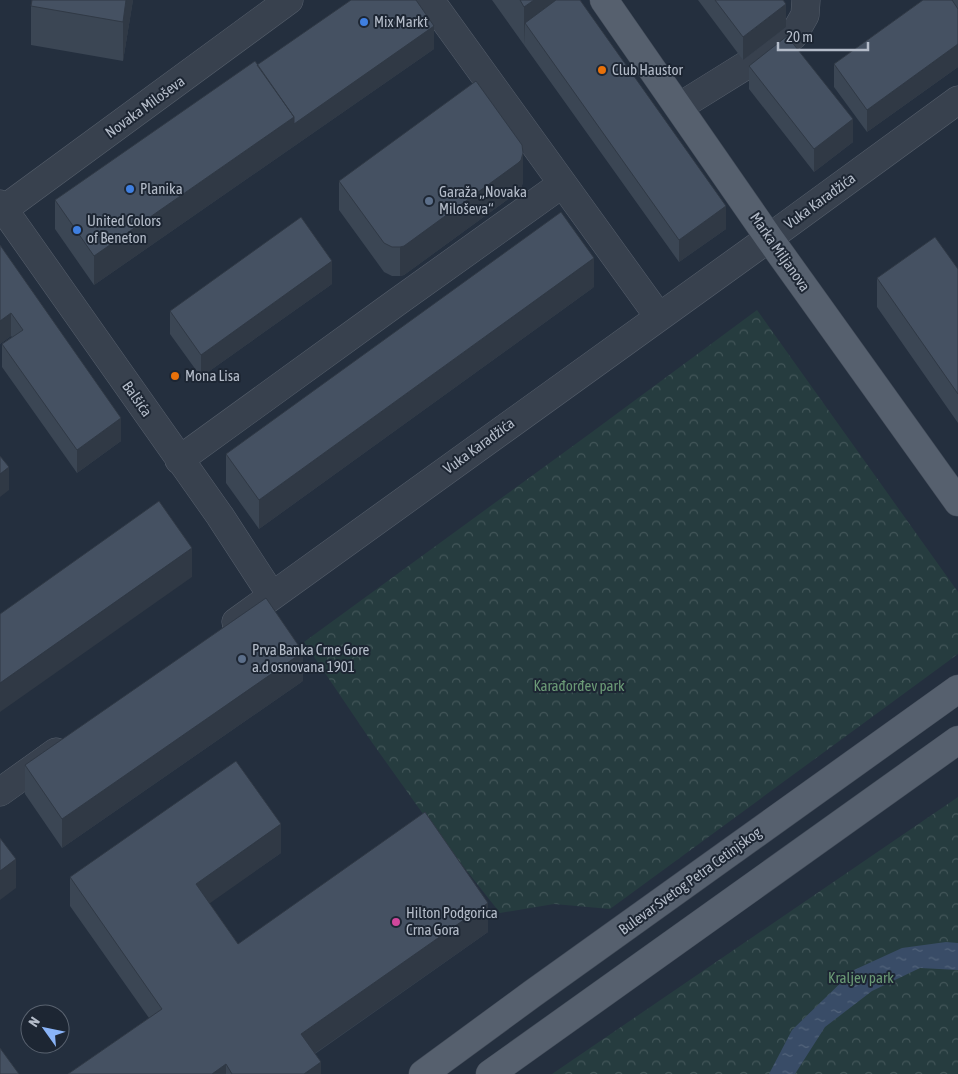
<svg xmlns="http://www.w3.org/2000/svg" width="958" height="1074" font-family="'Asap Condensed',sans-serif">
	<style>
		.park { fill: url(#park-crowns) }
		.water { fill: url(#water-ripples) }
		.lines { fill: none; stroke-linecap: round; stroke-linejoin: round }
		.minor-casing { stroke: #565f6c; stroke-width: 29 }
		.major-casing { stroke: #414a57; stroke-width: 29 }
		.minor { stroke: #38414e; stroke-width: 28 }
		.major { stroke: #56606e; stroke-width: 28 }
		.wall { fill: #3b4654 }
		.shaded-wall { fill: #303945 }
		.building { fill: #455162; stroke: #303945 }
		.shop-dot { fill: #3f7fe0; stroke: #1d2633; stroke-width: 2 }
		.food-dot { fill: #e8710a; stroke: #1d2633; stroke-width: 2 }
		.service-dot { fill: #5c6f8a; stroke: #1d2633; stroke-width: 2 }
		.hotel-dot { fill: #d1479c; stroke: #1d2633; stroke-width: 2 }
		.labels { text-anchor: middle; stroke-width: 4; stroke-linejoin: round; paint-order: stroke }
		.poi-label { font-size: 15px; fill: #b4bcc9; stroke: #1d2633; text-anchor: start }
		.street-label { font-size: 15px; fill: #b4bcc9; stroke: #1d2633 }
		.park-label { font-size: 15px; fill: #6b9a76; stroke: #1d2633 }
	</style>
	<defs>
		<pattern id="park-crowns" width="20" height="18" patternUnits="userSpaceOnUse" patternTransform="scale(1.25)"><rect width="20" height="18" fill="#263c3f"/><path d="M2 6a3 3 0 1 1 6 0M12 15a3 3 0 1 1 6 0" fill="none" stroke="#435659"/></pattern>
		<pattern id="water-ripples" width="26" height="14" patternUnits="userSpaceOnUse" patternTransform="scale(1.25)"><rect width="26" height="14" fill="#394c67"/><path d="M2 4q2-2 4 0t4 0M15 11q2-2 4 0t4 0" fill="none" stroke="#53647b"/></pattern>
	</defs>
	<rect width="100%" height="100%" fill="#242f3e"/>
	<path class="park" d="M757,310L958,592V654L610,909L554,904L500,913L433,828L371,741L304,642L592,432Z
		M958,797V1074H552Z"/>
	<path class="water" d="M946,942L958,943V970L920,968L872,991L825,1027L795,1074H769L792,1030L854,970L902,948Z"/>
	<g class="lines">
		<defs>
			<path id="minor" d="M430,0L659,317
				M679,107L793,36L805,15L806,0
				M0,204L220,516L272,596
				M0,212L289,0
				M179,460L397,302L562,184
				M236,622L769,238L958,100
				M0,792L56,752"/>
			<path id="major" d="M604,0L769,238L958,502
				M423,1074L532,994L958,689
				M490,1074L958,740"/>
		</defs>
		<use href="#minor" class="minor-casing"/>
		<use href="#major" class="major-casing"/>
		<use href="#minor" class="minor"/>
		<use href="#major" class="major"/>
	</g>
	<path class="wall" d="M32,0H133L123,61L31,45V6Z
		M492,0H580L726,229L679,262Z
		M698,0H783L786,27L743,60Z
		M923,0H958V67L867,132L834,87V64Z
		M434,49L94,285L55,229V200L257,65Z
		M749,66L853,142L814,172L749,89Z
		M339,181L523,182L521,189L518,192L404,275L400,276H392L384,272L339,210Z
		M0,245L121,441L77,473L2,367V344L12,337L11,336L0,344Z
		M958,269V423L877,307V278Z
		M332,284L201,377L170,334V311Z
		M594,287L259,529L226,483V454Z
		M303,681L62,848L25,794V765Z
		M281,853L209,903L238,944L488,932L315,1054L321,1074H68L149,1018L70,906V877Z"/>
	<path class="shaded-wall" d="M126,0H133L123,61V22Z
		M534,0H572L525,23L524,45V7Z
		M786,4V27L743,60V37Z
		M434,26V49L94,285V256L294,117Z
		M958,44V67L867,132V110Z
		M853,119V142L814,172V149Z
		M523,153V182L521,189L518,192L404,275L400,276V247Z
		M726,206V229L679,262V240Z
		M594,258V287L259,529V500Z
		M332,261V284L201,377V355Z
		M11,313V336L0,344V321Z
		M121,418V441L77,473V450Z
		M9,467V490L0,497V474Z
		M192,548V577L0,712V683Z
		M303,652V681L62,848V819Z
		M281,824V853L196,913V884Z
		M16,859V888L0,900V871Z
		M488,903V932L301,1063V1034Z
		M321,1062V1074H304Z
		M226,1064V1074H212Z"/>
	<path class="building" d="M32,0H126L123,22L31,6Z
		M351,0H416L434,26L294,124V117L257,65Z
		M520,0H534L524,7Z
		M556,0H580L726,206L679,240L525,23Z
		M715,0H783L786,4L743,37Z
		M923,0H952L958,9V44L867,110L834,64Z
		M787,36L853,119L814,149L749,66Z
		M255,61L294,117L94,256L55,200Z
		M476,81L522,145L523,153L521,160L518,163L404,246L400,247H392L384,243L339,181Z
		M561,212L594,258L259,500L226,454Z
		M301,217L332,261L201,355L170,311Z
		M935,237L958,269V394L877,278Z
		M0,245L121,418L77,450L2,344L23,330L11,313L0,321Z
		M0,456L9,467L0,474Z
		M159,501L192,548L0,683V614Z
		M266,598L303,652L62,819L25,765Z
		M236,761L281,824L196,884L238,944L425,812L488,903L301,1034L321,1062L304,1074H232L226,1064L212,1074H68L162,1009L70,877Z
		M0,838L16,859L0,871Z
		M0,1048L19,1074H0Z"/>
	<g class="shop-dot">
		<circle cx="364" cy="22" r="5"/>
		<circle cx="130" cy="189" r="5"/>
		<circle cx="77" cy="230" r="5"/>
	</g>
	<g class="food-dot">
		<circle cx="602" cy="70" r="5"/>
		<circle cx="175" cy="376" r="5"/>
	</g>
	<g class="service-dot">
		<circle cx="429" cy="201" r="5"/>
		<circle cx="242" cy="659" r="5"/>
	</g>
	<circle class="hotel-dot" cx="396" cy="922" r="5"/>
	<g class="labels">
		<g class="poi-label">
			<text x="374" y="27">Mix Markt</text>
			<text x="612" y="75">Club Haustor</text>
			<text x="140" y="194">Planika</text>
			<text x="439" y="197">Garaža „Novaka<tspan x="439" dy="17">Miloševa“</tspan></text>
			<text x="87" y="226">United Colors<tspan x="87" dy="17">of Beneton</tspan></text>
			<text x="185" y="381">Mona Lisa</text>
			<text x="252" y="655">Prva Banka Crne Gore<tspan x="252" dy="17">a.d osnovana 1901</tspan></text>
			<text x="406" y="918">Hilton Podgorica<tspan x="406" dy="17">Crna Gora</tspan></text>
		</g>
		<g class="street-label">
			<text transform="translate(145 107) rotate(-36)" y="5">Novaka Miloševa</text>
			<text transform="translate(820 201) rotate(-36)" y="5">Vuka Karadžića</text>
			<text transform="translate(780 252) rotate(55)" y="5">Marka Miljanova</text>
			<text transform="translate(137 399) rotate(55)" y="5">Balšića</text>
			<text transform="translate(479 446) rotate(-36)" y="5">Vuka Karadžića</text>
			<text transform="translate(690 881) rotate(-36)" y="5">Bulevar Svetog Petra Cetinjskog</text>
		</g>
		<g class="park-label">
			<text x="579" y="691">Karađorđev park</text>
			<text x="861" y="983">Kraljev park</text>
		</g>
	</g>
	<g transform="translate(45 1029) rotate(303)"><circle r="24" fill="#1d2633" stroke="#59626f"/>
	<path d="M0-4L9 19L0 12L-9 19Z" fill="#8ab4f8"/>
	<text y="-8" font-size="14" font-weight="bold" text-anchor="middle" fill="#b4bcc9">N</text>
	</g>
	<path d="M778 42v8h90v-8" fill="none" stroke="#b4bcc9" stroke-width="2.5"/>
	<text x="786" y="42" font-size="15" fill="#b4bcc9" stroke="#1d2633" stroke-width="4" paint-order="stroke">20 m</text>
</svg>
